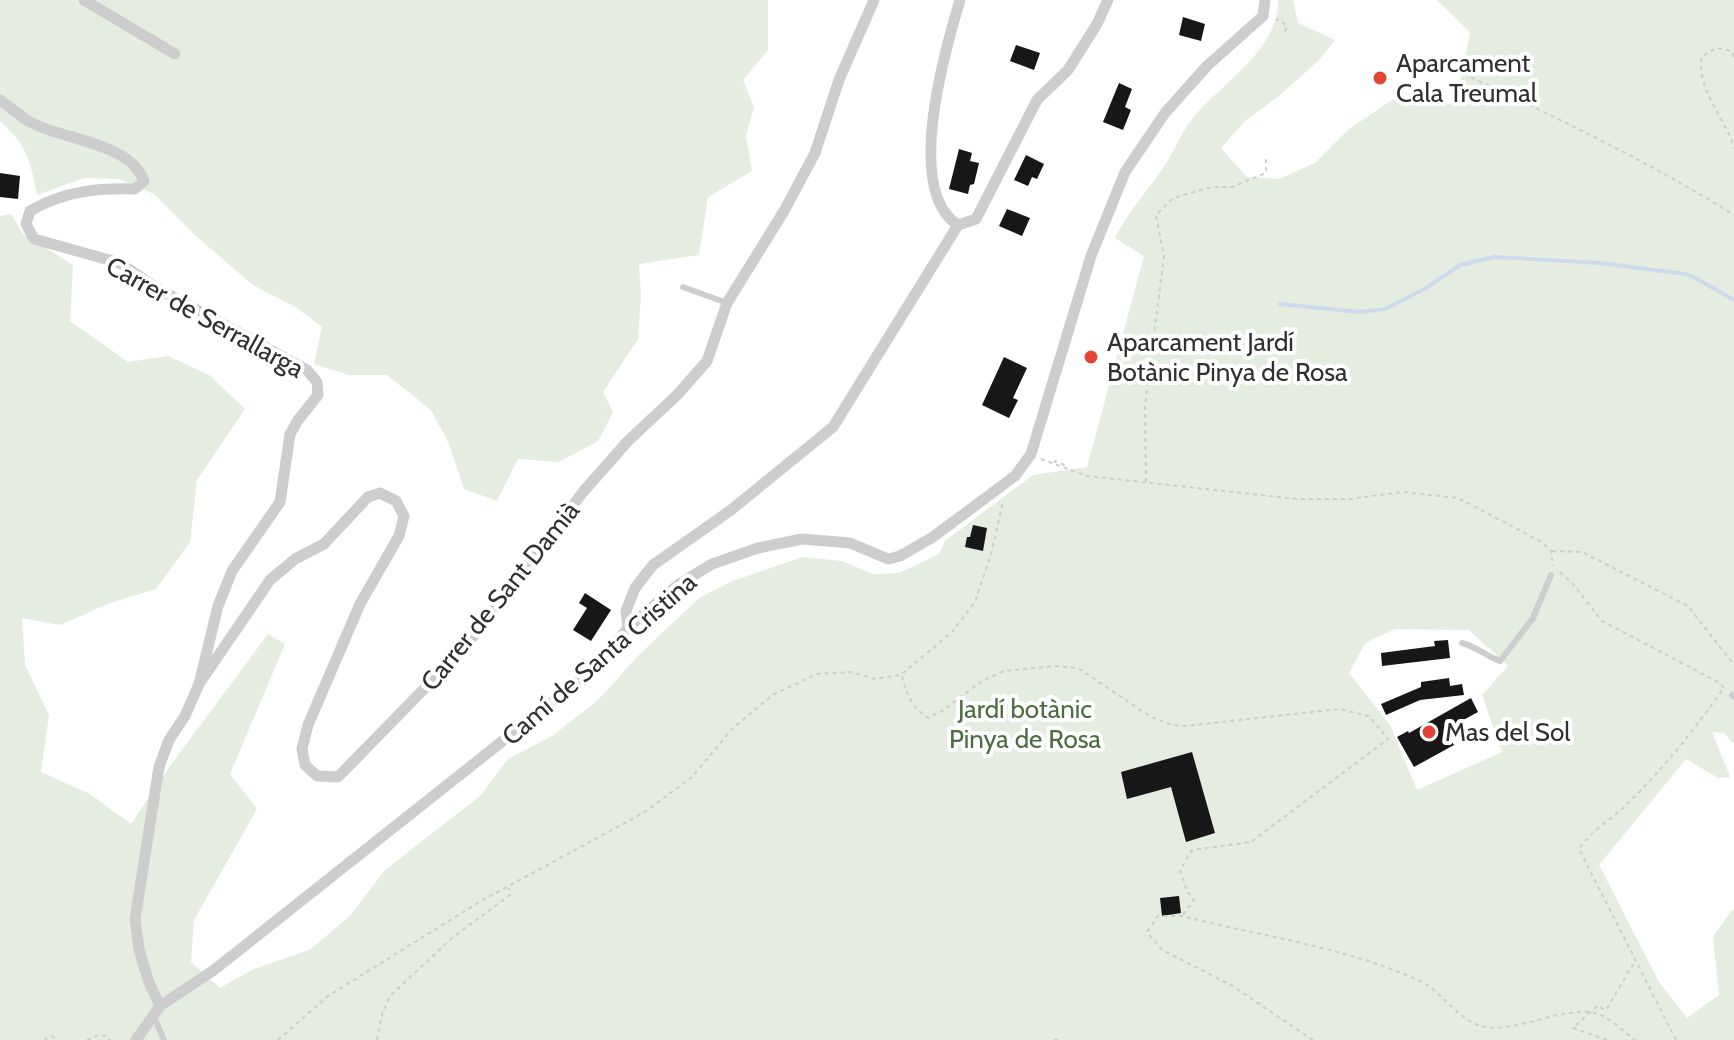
<svg xmlns="http://www.w3.org/2000/svg" width="1734" height="1040" font-family="Cabin,sans-serif">
	<style>
		.green { fill: #e4eddf; fill-rule: evenodd }
		.lines { fill: none; stroke-linecap: round; stroke-linejoin: round }
		.stream { stroke: #cbdaed; stroke-width: 4 }
		.building { fill: #171717 }
		.path { stroke: #cdcdcd; stroke-width: 2; stroke-dasharray: 4 4; stroke-linecap: butt }
		.service { stroke: #cdcdcd; stroke-width: 6 }
		.minor { stroke: #cdcdcd; stroke-width: 11 }
		.poi-dot { fill: #e54434; stroke: #fff; stroke-width: 3 }
		.labels { text-anchor: middle; stroke-width: 8; stroke-linejoin: round; paint-order: stroke }
		.poi-label { font-size: 26px; fill: #303030; stroke: #fff; text-anchor: start }
		.street-label { font-size: 26px; fill: #303030; stroke: #fff }
		.park-label { font-size: 26px; fill: #4c6d3d; stroke: #fff }
	</style>
	<rect width="100%" height="100%" fill="#fff"/>
	<path class="green" d="M0,0H768V50L743,80L754,107L746,136L752,171L708,197L699,255L639,264L641,296L638,339L603,392L613,412L598,441L559,462L518,459L497,501L464,489L449,444L431,410L387,375H349L314,364L322,327L297,308L253,285L198,238L154,194L119,179L84,178L37,195C31,162 26,143 0,121Z
		M1278,0H1293L1298,23L1335,40L1319,60L1279,96L1246,120L1221,148L1247,177L1279,179L1315,163L1349,129L1392,100L1456,104L1470,32L1437,0H1734V744L1724,733L1712,732L1730,777L1718,778L1686,759L1599,865L1659,982L1687,1018L1719,995L1713,937L1732,910H1734V1040H0V216L11,214L23,234L73,265L70,321L128,362L168,356L209,375L245,409L197,480L190,542L156,589L110,603L60,625L22,618L25,665L49,715L41,772L90,794L131,824L170,766L268,634L285,644L230,774L257,809L194,920L191,962L220,988L252,970L311,949L350,916L385,870L480,796L508,759L552,736L597,701L638,656L699,598L733,581L802,557L842,561L873,574L899,573L939,554L945,541L1033,475L1087,467L1144,256L1115,238C1129,211 1144,195 1161,171C1173,155 1180,134 1193,118C1222,83 1279,50 1278,0ZM1395,629L1469,630L1508,666L1482,695L1502,752L1417,790L1390,725L1349,673L1365,643Z"/>
	<g class="lines">
		<path class="stream" d="M1280,304L1359,312L1385,309L1426,288L1460,265L1494,257L1600,263L1685,274C1694,276 1723,294 1734,300"/>
	</g>
	<path class="building" d="M1183,17L1205,24L1201,41L1179,35Z
		M1016,45L1040,53L1034,70L1010,61Z
		M1119,83L1132,89L1125,107L1131,110L1123,130L1103,122Z
		M959,149L972,153L970,161L979,163L974,184L970,185L968,194L949,189Z
		M1026,155L1044,164L1037,179L1032,177L1028,186L1014,180Z
		M0,173L20,176L18,199L0,197Z
		M1007,209L1030,218L1022,236L999,226Z
		M1004,357L1027,368L1013,398L1018,400L1009,418L982,405Z
		M973,525L987,528L983,551L965,547L967,537H970Z
		M585,593L611,610L591,641L573,630L587,608L579,603Z
		M1448,640L1450,658L1382,666L1381,653L1435,646L1434,641Z
		M1449,678L1450,686L1462,684L1464,695L1420,700L1386,715L1381,704L1421,687V682Z
		M1471,698L1478,712L1445,730L1454,745L1414,767L1397,737L1408,731L1409,733Z
		M1192,752L1215,833L1186,842L1171,787L1127,799L1121,772Z
		M1179,896L1181,913L1162,916L1160,898Z"/>
	<g class="lines">
		<path class="path" d="M1276,21L1278,19L1287,26L1285,32
			M1734,57L1731,51L1717,48L1702,56C1696,90 1725,117 1734,148
			M1464,74C1555,117 1648,161 1734,215
			M1041,459L1087,476L1297,499H1350L1403,492L1458,498L1542,542L1551,551L1553,566
			M1055,463V461L1064,465V466
			M1146,482L1145,406L1164,256L1156,215L1173,198L1212,187H1232L1266,173V157
			M1552,551L1582,552L1688,606L1734,665
			M1560,572L1573,584L1602,621L1718,682L1725,689
			M902,676C907,695 911,707 928,718L942,711L982,681L1004,671L1055,666L1078,668L1151,717L1172,725L1185,726L1339,709L1369,716L1388,739L1251,842L1192,850L1180,871L1187,891L1194,900L1182,916
			M44,1040L52,1036L57,1040
			M87,1040L99,1035L107,1036L110,1040
			M278,1040L328,996L481,901L643,813L691,778L733,728L774,694L817,674L851,672L875,679L901,675L953,631L975,602L991,554L1003,502
			M377,1040L382,1015L390,996L452,938L510,895L509,888
			M1054,1040H1058
			M1313,1040L1231,985L1162,950L1147,932L1158,916H1182C1259,936 1351,948 1422,982C1444,993 1459,1023 1486,1027C1519,1032 1563,1006 1595,1013C1608,1016 1624,1032 1635,1040
			M1607,1040L1573,1028L1597,1006L1606,1010L1635,961
			M1676,1040L1579,849C1591,830 1613,819 1628,803C1664,768 1694,730 1723,689"/>
		<path class="service" d="M683,287L727,303
			M1462,643C1477,647 1486,656 1500,661L1533,618L1551,575
			M1732,695L1734,697
			M153,1015L164,1040"/>
		<path class="minor" d="M84,0L175,54
			M0,100C10,107 20,116 30,122C62,140 130,142 144,181L135,189C97,188 64,191 30,211L26,224L34,239L120,263L157,288L307,370L317,382L318,395L298,420L290,434L280,502L232,571L218,606L199,684L185,716L169,740L159,767L135,919L139,949L148,980L160,1006
			M958,225C904,191 945,50 960,0
			M628,628L626,611L635,588L653,565L731,510L833,427L958,225L976,219L1037,100L1068,70L1097,24L1108,0
			M199,684L270,580L295,559L324,544L368,497L380,493L396,501L404,516L399,536L360,604L308,725L302,749L305,765L317,776L338,777L465,647L583,492L627,442L678,394L707,361L727,303L784,211L815,153L839,80L874,0
			M136,1040L160,1006L214,970L582,678L633,623L678,585L712,564L758,548L802,539L850,543L888,559L900,556L933,537L1015,476L1031,454L1091,256L1125,172L1165,113L1207,66L1263,16L1265,0"/>
	</g>
	<g class="poi-dot">
		<circle cx="1380" cy="78" r="8"/>
		<circle cx="1091" cy="357" r="8"/>
		<circle cx="1429" cy="732" r="8"/>
	</g>
	<g class="labels">
		<g class="poi-label">
			<text x="1396" y="72">Aparcament<tspan x="1396" dy="30">Cala Treumal</tspan></text>
			<text x="1107" y="351">Aparcament Jardí<tspan x="1107" dy="30">Botànic Pinya de Rosa</tspan></text>
			<text x="1445" y="741">Mas del Sol</text>
		</g>
		<g class="street-label">
			<text transform="translate(205 317) rotate(29)" y="9">Carrer de Serrallarga</text>
			<text transform="translate(500 596) rotate(-51)" y="9">Carrer de Sant Damià</text>
			<text transform="translate(599 659) rotate(-41)" y="9">Camí de Santa Cristina</text>
		</g>
		<g class="park-label">
			<text x="1025" y="718">Jardí botànic<tspan x="1025" dy="30">Pinya de Rosa</tspan></text>
		</g>
	</g>
</svg>
